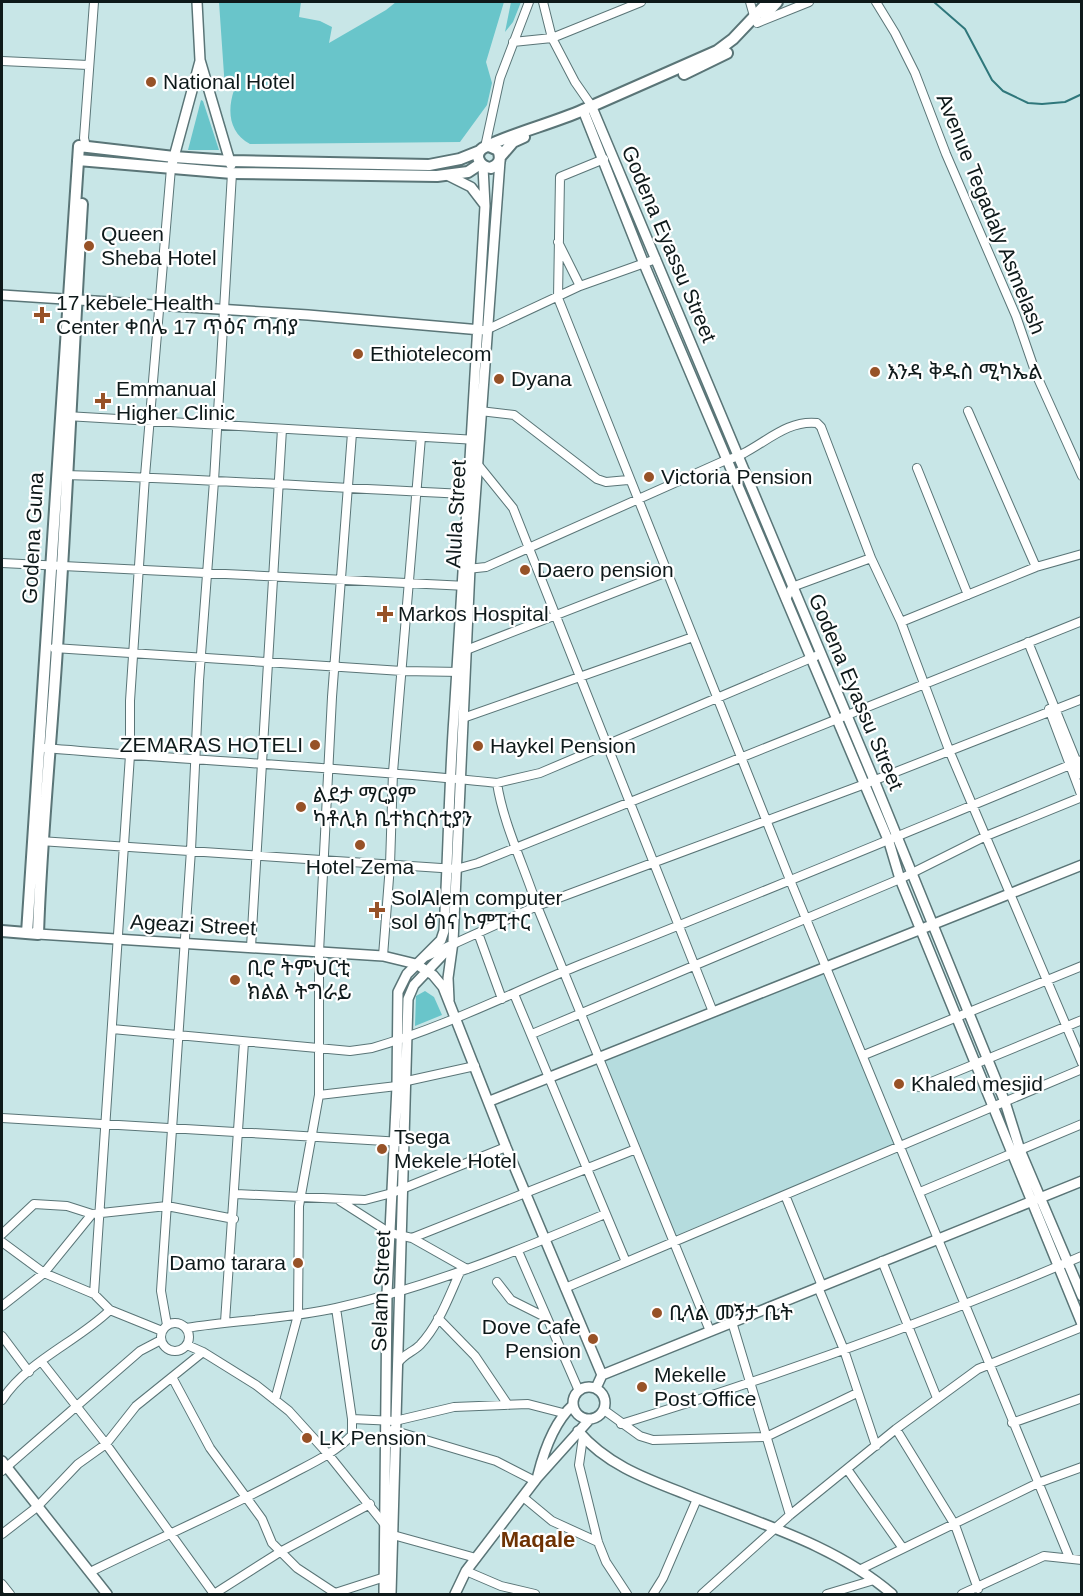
<svg xmlns="http://www.w3.org/2000/svg" width="1083" height="1596" font-family="Arial,'Noto Sans Ethiopic',sans-serif">
	<style>
		.built { fill: #b5dcde }
		.green { fill: #69c5ca }
		.lines { fill: none; stroke-linecap: round; stroke-linejoin: round }
		.stream { stroke: #2f777b; stroke-width: 2 }
		.minor-casing { stroke: #5a7577; stroke-width: 10 }
		.tertiary-casing { stroke: #5a7577; stroke-width: 12 }
		.secondary-casing { stroke: #5a7577; stroke-width: 14 }
		.minor { stroke: #fff; stroke-width: 8 }
		.tertiary { stroke: #fff; stroke-width: 9 }
		.secondary { stroke: #fff; stroke-width: 10 }
		.poi-dot { fill: #975227; stroke: #fff; stroke-width: 2 }
		.labels { text-anchor: middle; stroke-width: 4.5; stroke-linejoin: round; paint-order: stroke }
		.poi-label { font-size: 21px; fill: #0e191a; stroke: #fff; text-anchor: start }
		.street-label { font-size: 21px; fill: #0e191a; stroke: #fff }
		.neighbourhood-label { font-size: 22px; font-weight: bold; fill: #6e3204; stroke: #fff }
	</style>
	<rect width="100%" height="100%" fill="#c8e6e7"/>
	<path class="built" d="M825,970L897,1145L674,1236L603,1061Z"/>
	<path class="green" d="M219,2H301L299,17L320,21L332,27L329,43L386,10L396,2H504L486,62L492,83L487,105L460,142L250,144C229,133 227,111 234,90L225,89Z
		M511,2H521L513,22L505,32Z
		M201,100L203,101L219,150H188Z
		M425,991L434,997L442,1015L415,1026L416,996Z"/>
	<g class="lines">
		<path class="stream" d="M934,2L965,29L992,80L1003,91L1028,103L1042,104L1065,102L1082,94"/>
		<defs>
			<path id="minor" d="M543,2L552,38L575,82L591,105
				M750,2L754,16
				M876,2L895,33L915,73L946,154L1016,316L1036,374L1082,476
				M757,23L809,2
				M513,42L552,38L641,2
				M2,61L88,65
				M86,147L84,138L94,2
				M485,147L500,78L529,2
				M604,159L560,177L558,298L790,880L1069,1557
				M558,242L580,286
				M486,330L580,286L656,259
				M480,411L514,415L597,479L606,482L628,480
				M968,411L1036,567
				M66,416L477,440
				M475,461L513,508L713,1012
				M917,468L968,595
				M64,475C199,478 333,488 467,494
				M2,563L467,586
				M467,569L486,567L726,460C757,453 782,419 817,423L821,427L871,558L901,622L949,750L1082,1063
				M786,599L792,587L871,558
				M901,622L1036,567L1082,554
				M1028,642L1082,775
				M54,648L402,671L461,672
				M461,652L667,572
				M1049,709L1082,797
				M463,718L693,637
				M45,748C195,761 346,767 497,783L540,773L816,656
				M497,783C503,823 524,866 537,906L710,1331
				M40,841L456,869L478,863L1082,621
				M478,933L502,999
				M251,947L282,429
				M383,956L390,865L393,772L421,437
				M427,956L537,906L865,784L1082,699
				M514,994L626,1262
				M112,1029L350,1051L372,1048C445,1027 513,992 582,964C750,898 915,829 1082,760
				M532,1034L900,879L986,836L1082,797
				M864,1055L1082,966
				M919,1087L1082,1020
				M319,1095L397,1086L407,1081L475,1066
				M2,1118L402,1142
				M920,1192L1082,1124
				M236,1194L365,1200L392,1193L506,1147
				M785,1195L822,1286
				M340,1201L390,1233L412,1238L467,1269
				M2,1234L34,1204L67,1206L92,1214
				M412,1238L636,1149
				M2,1242L44,1273L94,1294L110,1310L162,1331
				M518,1251L579,1391
				M882,1261L937,1398
				M497,1282L511,1300L545,1317
				M818,1287L844,1350L876,1446
				M565,1288L1082,1069
				M94,1294L130,755V701L145,476L171,168
				M2,1306L44,1273L92,1214L167,1206L234,1219
				M438,1318L475,1356L508,1405
				M225,1322L244,1042
				M732,1322L790,1515
				M161 1337a14 14 0 1 1 28 0a14 14 0 1 1-28 0Z
				M167,1325L161,1291L191,850L199,681L214,481L232,173
				M186,1328C236,1320 287,1319 336,1308C429,1287 518,1251 605,1214
				M2,1336L29,1372
				M187,1345L203,1352L256,1385L289,1411L328,1454L393,1535L476,1558
				M203,1352L172,1377L210,1448L262,1519L272,1543L297,1568L335,1593
				M41,1361L106,1444L214,1594L280,1552L370,1504
				M398,1363C404,1354 413,1352 420,1345C439,1325 449,1296 460,1272
				M2,1400C27,1361 77,1342 110,1310
				M275,1400L298,1315L299,1206L319,1095V952L332,697L352,433
				M604,1410L640,1436L653,1440L766,1437L857,1393
				M352,1419L395,1421L454,1407L528,1404L563,1413
				M1012,1423L1082,1398
				M621,1424C777,1376 931,1321 1082,1256
				M896,1429L955,1525L978,1589
				M392,1430L496,1461L535,1481
				M583,1437L579,1465L598,1542L606,1562L627,1594
				M847,1469L902,1547
				M2,1471L140,1351L161,1340
				M523,1497L552,1521L598,1542
				M2,1534L37,1507L78,1464L106,1444L136,1406L172,1377
				M859,1570L1038,1483L1082,1467
				M466,1571L501,1586L535,1594
				M90,1572C155,1540 222,1511 286,1477C308,1465 334,1454 352,1435V1419L336,1308
				M2,1584L10,1594
				M332,1594L388,1576
				M653,1594L663,1578L697,1499
				M702,1594L790,1515L896,1429L978,1369L1082,1327
				M827,1594L874,1580
				M962,1594L1044,1556L1082,1560"/>
			<path id="tertiary" d="M197,2L200,60L231,165
				M591,105L874,780L1005,1102L1020,1150L1082,1296
				M583,110L644,264L889,842L900,879L1082,1324
				M171,168L200,61
				M449,176L471,187L484,204
				M2,295L308,315L481,330
				M38,934L383,956L416,964L433,975L443,987L506,1147L602,1375
				M449,1000L448,978L453,942L470,568L500,161
				M490,1101L1082,865
				M573 1403a16 16 0 1 1 32 0a16 16 0 1 1-32 0Z
				M596,1388L602,1375L1082,1181
				M578,1431C606,1464 644,1478 683,1493C754,1522 833,1543 892,1594
				M2,1461L107,1594
				M538,1475C544,1451 554,1422 573,1405
				M384,1594L387,1294L397,1086L398,992L407,974L441,940L444,931C448,860 449,788 454,717C464,547 476,376 485,206L483,167
				M391,1594L408,999L414,985L450,947
				M455,1594L466,1571L537,1478L589,1420"/>
			<path id="secondary" d="M765,15L777,2
				M684,74L727,53
				M489,146L498,150C502,159 499,165 491,168C479,167 472,153 485,147C516,132 551,124 583,110C628,90 672,71 717,51L733,39L768,2
				M500,157L513,142L524,137
				M78,160L232,173L437,176L468,172L480,164
				M2,931L38,934C41,839 51,744 57,648C67,500 73,352 82,204
				M27,933L79,146L174,157L231,161L429,165L460,159L480,151"/>
		</defs>
		<use href="#minor" class="minor-casing"/>
		<use href="#tertiary" class="tertiary-casing"/>
		<use href="#secondary" class="secondary-casing"/>
		<use href="#minor" class="minor"/>
		<use href="#tertiary" class="tertiary"/>
		<use href="#secondary" class="secondary"/>
	</g>
	<g class="poi-dot">
		<circle cx="151" cy="82" r="6"/>
		<circle cx="89" cy="246" r="6"/>
		<path d="M39 306h6v6h6v6h-6v6h-6v-6h-6v-6h6z"/>
		<circle cx="358" cy="354" r="6"/>
		<circle cx="875" cy="372" r="6"/>
		<circle cx="499" cy="379" r="6"/>
		<path d="M100 392h6v6h6v6h-6v6h-6v-6h-6v-6h6z"/>
		<circle cx="649" cy="477" r="6"/>
		<circle cx="525" cy="570" r="6"/>
		<path d="M382 605h6v6h6v6h-6v6h-6v-6h-6v-6h6z"/>
		<circle cx="315" cy="745" r="6"/>
		<circle cx="478" cy="746" r="6"/>
		<circle cx="301" cy="807" r="6"/>
		<circle cx="360" cy="845" r="6"/>
		<path d="M374 901h6v6h6v6h-6v6h-6v-6h-6v-6h6z"/>
		<circle cx="235" cy="980" r="6"/>
		<circle cx="899" cy="1084" r="6"/>
		<circle cx="382" cy="1149" r="6"/>
		<circle cx="298" cy="1263" r="6"/>
		<circle cx="657" cy="1313" r="6"/>
		<circle cx="593" cy="1339" r="6"/>
		<circle cx="642" cy="1387" r="6"/>
		<circle cx="307" cy="1438" r="6"/>
	</g>
	<g class="labels">
		<g class="poi-label">
			<text x="163" y="89">National Hotel</text>
			<text x="101" y="241">Queen<tspan x="101" dy="24">Sheba Hotel</tspan></text>
			<text x="56" y="310">17 kebele Health<tspan x="56" dy="24">Center ቀበሌ 17 ጥዕና ጣብያ</tspan></text>
			<text x="370" y="361">Ethiotelecom</text>
			<text x="887" y="379">እንዳ ቅዱስ ሚካኤል</text>
			<text x="511" y="386">Dyana</text>
			<text x="116" y="396">Emmanual<tspan x="116" dy="24">Higher Clinic</tspan></text>
			<text x="661" y="484">Victoria Pension</text>
			<text x="537" y="577">Daero pension</text>
			<text x="398" y="621">Markos Hospital</text>
			<text x="303" y="752" text-anchor="end">ZEMARAS HOTELI</text>
			<text x="490" y="753">Haykel Pension</text>
			<text x="313" y="802">ልደታ ማርያም<tspan x="313" dy="24">ካቶሊክ ቤተክርስቲያን</tspan></text>
			<text x="360" y="874" text-anchor="middle">Hotel Zema</text>
			<text x="391" y="905">SolAlem computer<tspan x="391" dy="24">sol ፅገና ኮምፒተር</tspan></text>
			<text x="247" y="975">ቢሮ ትምህርቲ<tspan x="247" dy="24">ክልል ትግራይ</tspan></text>
			<text x="911" y="1091">Khaled mesjid</text>
			<text x="394" y="1144">Tsega<tspan x="394" dy="24">Mekele Hotel</tspan></text>
			<text x="286" y="1270" text-anchor="end">Damo tarara</text>
			<text x="669" y="1320">ቢላል መኝታ ቤት</text>
			<text x="581" y="1334" text-anchor="end">Dove Cafe<tspan x="581" dy="24">Pension</tspan></text>
			<text x="654" y="1382">Mekelle<tspan x="654" dy="24">Post Office</tspan></text>
			<text x="319" y="1445">LK Pension</text>
		</g>
		<g class="street-label">
			<text transform="translate(991 214) rotate(68)" y="7">Avenue Tegadaly Asmelash</text>
			<text transform="translate(669 244) rotate(67)" y="7">Godena Eyassu Street</text>
			<text transform="translate(456 514) rotate(-87)" y="7">Alula Street</text>
			<text transform="translate(33 538) rotate(-87)" y="7">Godena Guna</text>
			<text transform="translate(856 692) rotate(67)" y="7">Godena Eyassu Street</text>
			<text transform="translate(193 925) rotate(3)" y="7">Ageazi Street</text>
			<text transform="translate(381 1291) rotate(-88)" y="7">Selam Street</text>
		</g>
		<g class="neighbourhood-label">
			<text x="538" y="1547">Maqale</text>
		</g>
	</g>
	<rect width="1083" height="1596" fill="none" stroke="#0e191a" stroke-width="6"/>
</svg>
